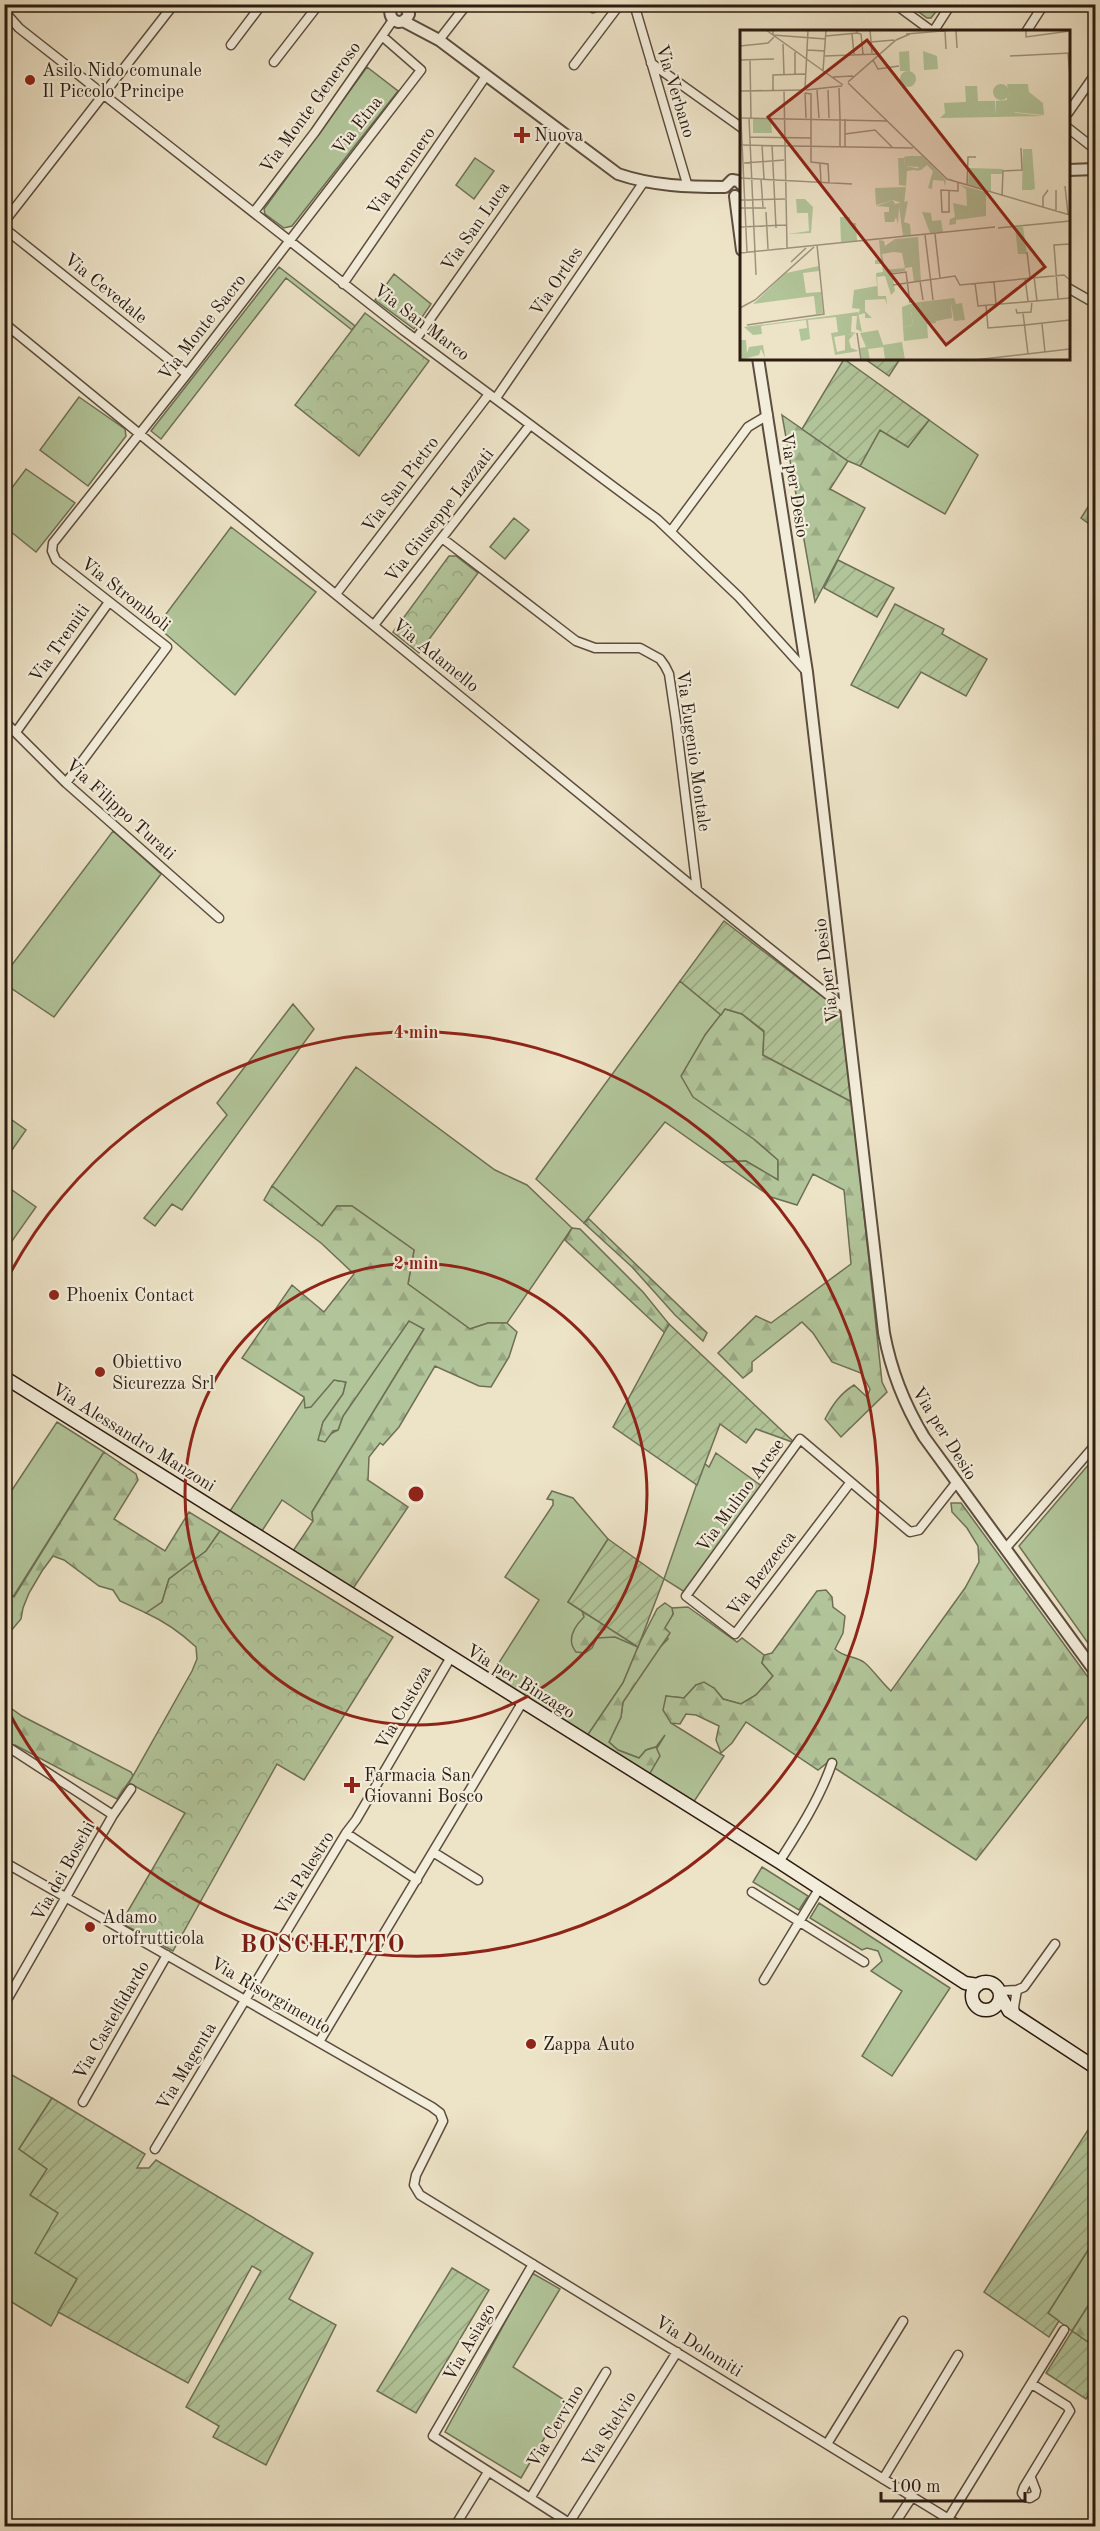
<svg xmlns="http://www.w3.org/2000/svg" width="1100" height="2531" font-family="'Old Standard TT',serif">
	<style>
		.grass { fill: #b2c59a; stroke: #6e7056; stroke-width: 1.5 }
		.forest { fill: url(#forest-firs); stroke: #6e7056; stroke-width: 1.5 }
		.park { fill: url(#park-crowns); stroke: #6e7056; stroke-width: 1.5 }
		.garden { fill: url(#garden-furrows); stroke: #6e7056; stroke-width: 1.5 }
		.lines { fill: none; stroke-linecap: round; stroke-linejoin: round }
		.minor-casing { stroke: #5c4d3e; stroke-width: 11 }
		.tertiary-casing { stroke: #5c4d3e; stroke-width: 14 }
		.secondary-casing { stroke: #2b1b11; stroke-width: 15 }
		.minor { stroke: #f3eddb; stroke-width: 8 }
		.tertiary { stroke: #f3eddb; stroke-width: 10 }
		.secondary { stroke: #f3eddb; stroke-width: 12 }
		.ring { fill: none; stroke: #8f2418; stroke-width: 3 }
		.poi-dot { fill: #8f2418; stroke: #f3eddb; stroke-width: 2 }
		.labels { text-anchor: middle; stroke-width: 4.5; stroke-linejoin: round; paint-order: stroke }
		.poi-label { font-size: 18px; fill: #2b1b11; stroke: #f3eddb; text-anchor: start }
		.street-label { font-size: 18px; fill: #2b1b11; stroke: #f3eddb }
		.district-label { font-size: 24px; font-weight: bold; letter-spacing: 1.5px; fill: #7a1f14; stroke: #f3eddb }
		.inset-road { fill: none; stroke: #9f937e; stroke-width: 1.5 }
		.view { fill: #8f2418; fill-opacity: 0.15; stroke: #8f2418; stroke-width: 3 }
		.inset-edge { fill: none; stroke: #2b1b11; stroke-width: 3 }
		.centre { fill: #8f2418; stroke: #f3eddb; stroke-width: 3 }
		.ring-label { font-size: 18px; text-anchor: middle; font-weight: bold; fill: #8f2418; stroke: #f3eddb; stroke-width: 4.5; stroke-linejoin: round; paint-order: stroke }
	</style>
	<defs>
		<pattern id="forest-firs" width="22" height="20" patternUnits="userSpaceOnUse" patternTransform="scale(1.5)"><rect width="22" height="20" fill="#b2c59a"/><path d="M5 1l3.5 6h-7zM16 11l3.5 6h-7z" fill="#99a984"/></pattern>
		<pattern id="park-crowns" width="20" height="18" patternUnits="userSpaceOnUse" patternTransform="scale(1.5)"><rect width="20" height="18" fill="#b2c59a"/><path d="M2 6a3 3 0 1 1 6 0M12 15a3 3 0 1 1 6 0" fill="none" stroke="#99a984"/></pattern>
		<pattern id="garden-furrows" width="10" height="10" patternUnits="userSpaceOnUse" patternTransform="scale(1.5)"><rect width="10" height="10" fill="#b2c59a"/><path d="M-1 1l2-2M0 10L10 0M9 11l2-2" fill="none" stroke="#99a984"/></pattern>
	</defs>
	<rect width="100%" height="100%" fill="#ede3c7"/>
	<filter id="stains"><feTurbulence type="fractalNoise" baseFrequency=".00333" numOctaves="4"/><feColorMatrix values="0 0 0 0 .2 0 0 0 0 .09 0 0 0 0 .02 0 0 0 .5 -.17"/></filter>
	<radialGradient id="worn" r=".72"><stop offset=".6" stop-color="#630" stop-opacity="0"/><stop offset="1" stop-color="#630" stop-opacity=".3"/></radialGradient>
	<path class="grass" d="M909,5H941L931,18H927Z
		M367,67L398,91L292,226L284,228L265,214L264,209Z
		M475,158L494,171L474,199L456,185Z
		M279,267L355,326L352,330L286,278L161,439L151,431Z
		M394,274L431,304L414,329L375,300Z
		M79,397L125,429L126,436L88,486L40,450Z
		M929,420L978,455L945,514L860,466L880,430L908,447Z
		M26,469L75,503L36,552L5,527V497Z
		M514,518L529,530L505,559L490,547Z
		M231,527L316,592L235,695L159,628L160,622Z
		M113,831L161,874L54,1017L5,984V974Z
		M680,981L721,1015L705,1035L755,1140L778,1160V1180L746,1161L722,1162L665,1122L584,1223L536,1179Z
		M293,1004L314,1029L182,1210L172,1204L155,1226L144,1218L227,1115L217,1103Z
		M356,1067L495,1170L527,1185L572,1228L507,1323H488L470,1329L408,1284L414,1250L352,1206H337L322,1226L272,1186Z
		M5,1115L26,1130L5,1160Z
		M5,1185L36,1207L5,1251Z
		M409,1320L424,1329L312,1512L313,1521L282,1500L260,1534L228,1514L305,1397L334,1380L346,1382L343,1394L323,1422L319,1440L338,1430L343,1416Z
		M57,1422L104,1452L13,1597L5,1592L4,1502Z
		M716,1453L763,1487L688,1594L664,1579L704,1463L709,1467Z
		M1095,1457V1653L1019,1546Z
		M552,1491L573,1498L608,1539L568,1602L638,1647L623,1683L587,1736L491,1675L539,1600L505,1577L553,1505V1500L547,1499Z
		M688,1607L737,1642L742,1638L764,1655L762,1663L773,1676L756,1695L741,1704L723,1699L714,1688L696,1685L684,1698L666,1696L671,1723L724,1756L693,1803L643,1771L665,1735L656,1747L646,1750L639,1758L618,1750L609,1742L621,1717L623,1702L658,1649L668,1639L664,1628L673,1614L672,1608Z
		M762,1867L808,1896L799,1910L753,1882Z
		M819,1903L950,1988L892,2076L862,2056L902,1991L871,1971L882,1961L878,1951L867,1948L862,1950L810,1918Z
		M5,2071L52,2098L19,2149L47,2169L77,2279L51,2326L5,2298Z
		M1095,2239V2295L1072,2331L1048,2313Z
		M532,2273L560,2289L513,2367L566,2401L521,2478L445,2432Z"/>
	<path class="forest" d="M782,415L848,461L830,489L865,508L815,602Z
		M725,1009L742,1014L764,1032L763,1055L852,1102L882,1382L887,1392L841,1437L825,1419C833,1404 840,1394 854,1385L867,1397L870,1389L861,1373L832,1362L813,1333L802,1322L752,1362V1371L743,1378L718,1353L756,1316L771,1323L851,1264L844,1190L813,1174L797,1205L771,1197L722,1162L746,1161L778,1180V1160L755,1140L693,1097L681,1076L705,1035Z
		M272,1186L322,1226L337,1206H352L414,1250L408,1284L470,1329L488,1323H507L517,1332L509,1357L491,1387L479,1386L435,1366L399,1427L383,1445L380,1443L369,1457L368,1480L408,1507L352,1590L291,1554L313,1521L312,1512L424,1329L409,1321L343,1416L338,1430L333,1431L325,1442L318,1440L323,1422L343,1394L346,1382L334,1380L311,1407L305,1408L304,1397L242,1358L292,1285L324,1312L354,1274L321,1243L264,1200Z
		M589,1219L707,1333L703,1341L675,1315L632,1267L584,1223Z
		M572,1228L580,1229L643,1292L669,1324L665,1333L565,1240Z
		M104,1452L136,1474L138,1480L114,1519L165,1551L189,1512L220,1531L206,1551L169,1579L162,1602L146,1613L120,1601L113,1590L99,1586L64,1560L53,1556L42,1571L29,1593L23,1608L21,1619L5,1638V1592L14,1597Z
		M951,1503H961L1096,1688L1095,1707L976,1860L827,1763L818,1770L746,1722L732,1743L721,1753L716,1740L719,1726L696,1715L686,1714L680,1724L671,1723L663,1710L666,1696L684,1698L696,1685L704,1682L714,1688L723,1699L741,1704L756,1695L773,1676L762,1663L764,1655L772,1653L817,1591L826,1590L832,1597L833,1607L845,1616L843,1633L835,1649C846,1659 855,1655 865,1663C874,1671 882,1683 891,1691L965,1588L979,1562L978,1546L967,1528L952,1512Z
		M665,1603L672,1608L673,1614L665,1628L670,1633L623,1702L621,1717L609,1742L618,1750L639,1758L646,1750L656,1747L660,1756L649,1775L587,1736L623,1683L638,1647L615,1637L597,1638L592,1648L585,1653L576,1652C566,1640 574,1627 584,1617L582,1611L638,1646L657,1609Z
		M5,1704L22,1716L131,1772L133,1776L117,1799L15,1745L5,1762Z
		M1095,2295V2347L1072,2331Z"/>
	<path class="park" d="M365,313L429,361L359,456L295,405Z
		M449,556H456L478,573L419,653L393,632Z
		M220,1531L393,1637L304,1780L277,1764L173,1951L121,1923L185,1813L129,1783L192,1671L197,1659L196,1647C180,1632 166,1622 146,1613L162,1602L169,1579L206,1551Z"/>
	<path class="garden" d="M844,359L929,420L908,447L880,430L860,466L848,461L802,429Z
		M865,359H900L889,376Z
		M1095,496V528L1081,518Z
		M838,560L894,588L877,617L824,588Z
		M895,604L944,629L942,634L987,659L966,696L921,672L898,708L851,685Z
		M724,921L840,1010L852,1102L763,1055L764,1031L742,1014L725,1009L721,1015L680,981Z
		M669,1324L795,1443L756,1429L746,1443L720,1424L697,1485L613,1427Z
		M608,1539L664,1579L638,1647L568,1602Z
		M52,2098L145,2154L137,2168H149L156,2160L313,2253L289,2299L336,2325L266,2465L213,2437L219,2426L186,2407L261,2271L252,2266L188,2383L58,2312L77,2279L35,2253L58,2213L30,2195L47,2169L19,2149Z
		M1095,2119V2239L1048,2313L1059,2321L1049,2337L984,2292Z
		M452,2268L489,2290L416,2413L377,2391Z
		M1072,2331L1095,2347V2384L1086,2399L1046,2373Z"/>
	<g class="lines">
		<defs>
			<path id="minor" d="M634,4L688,187
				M895,4L933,32
				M593,8L595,4
				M4,11L19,28L403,330L657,519L739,597L807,672
				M933,32L951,4
				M1026,32L1044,4
				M439,40L467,4
				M231,45L262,4
				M274,62L319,4
				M651,63L742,128
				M574,65L620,4
				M1068,113L1096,73
				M1068,128L1096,150
				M254,212L315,132L393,20
				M4,222L174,4
				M4,228L187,374
				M343,284L486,76
				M1068,288L1096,304
				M4,323L697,890L847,1010
				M416,339L561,133
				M496,398L643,183
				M671,531L748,427L768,415
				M442,538L576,641L595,648H640L660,659L665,666L669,674L676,721L697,890
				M336,594L489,394
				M374,625L530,425
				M4,721L66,783L219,918
				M16,732L109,602
				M66,783L167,647L56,560L52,551L53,543L187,374L421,70L382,36
				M850,1483L735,1634L686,1596L800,1439L910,1532L919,1530L956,1483
				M1005,1549L1096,1444
				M4,1752L8,1747L113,1815L4,2005
				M113,1815L131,1789
				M346,1833L417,1880
				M433,1852L478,1880
				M4,1862L432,2107L440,2113L443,2121L416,2175L414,2185L420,2195L960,2526
				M779,1862C799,1831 820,1798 832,1763
				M752,1892L864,1962
				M764,1980L819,1889
				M999,1991L1017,1990L1024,1987L1055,1944
				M1016,2016L1014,2007L1017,1990
				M319,2042L522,1703
				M83,2102L167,1955
				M155,2149L346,1833L356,1820L451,1657
				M533,2264L433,2436L574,2526
				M827,2444L903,2321
				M1031,2478L1036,2491L1035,2495L1030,2498L1025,2497L1022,2493L1024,2487L1070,2411L1067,2406L1032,2384
				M883,2479L958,2355
				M531,2497L606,2372
				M948,2519L1064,2330
				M569,2523L677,2352
				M455,2526L488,2472
				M893,2526L912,2497"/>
			<path id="tertiary" d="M394,4L390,10C390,24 404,26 409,14L404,4
				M403,21L439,40L618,174C653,186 688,187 725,187
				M1068,170L1096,169
				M725,187L732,180L738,181L742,185
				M735,196L742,250
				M758,358L807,672L884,1333C891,1371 904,1404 924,1437L1096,1673"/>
			<path id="secondary" d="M4,1377L779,1862L965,1983L978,1985
				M972 1996a14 14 0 1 1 28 0a14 14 0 1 1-28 0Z
				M1000,1995L1009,2011L1096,2068"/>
		</defs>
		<use href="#minor" class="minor-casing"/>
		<use href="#tertiary" class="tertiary-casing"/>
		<use href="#secondary" class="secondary-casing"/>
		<use href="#minor" class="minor"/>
		<use href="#tertiary" class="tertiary"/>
		<use href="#secondary" class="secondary"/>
	</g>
	<g class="ring">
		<circle cx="416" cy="1494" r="231"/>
		<path d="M6 1281A462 462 0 1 1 6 1707"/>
	</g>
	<g class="poi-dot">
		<circle cx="30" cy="80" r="6"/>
		<path d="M519 126h6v6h6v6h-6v6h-6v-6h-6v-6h6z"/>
		<circle cx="54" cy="1295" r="6"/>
		<circle cx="100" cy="1372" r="6"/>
		<path d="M349 1776h6v6h6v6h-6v6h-6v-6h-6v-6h6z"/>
		<circle cx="90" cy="1927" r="6"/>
		<circle cx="531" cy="2044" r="6"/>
	</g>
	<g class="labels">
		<g class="poi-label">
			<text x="42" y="76">Asilo Nido comunale<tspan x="42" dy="21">Il Piccolo Principe</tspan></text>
			<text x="534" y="141">Nuova</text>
			<text x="66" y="1301">Phoenix Contact</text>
			<text x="112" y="1368">Obiettivo<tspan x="112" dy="21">Sicurezza Srl</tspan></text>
			<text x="364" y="1781">Farmacia San<tspan x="364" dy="21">Giovanni Bosco</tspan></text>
			<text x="102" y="1923">Adamo<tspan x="102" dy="21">ortofrutticola</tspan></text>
			<text x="543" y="2050">Zappa Auto</text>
		</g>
		<g class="street-label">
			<text transform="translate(676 91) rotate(73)" y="6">Via Verbano</text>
			<text transform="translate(310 107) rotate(-54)" y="6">Via Monte Generoso</text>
			<text transform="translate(357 125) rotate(-52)" y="6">Via Etna</text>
			<text transform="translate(401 171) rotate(-55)" y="6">Via Brennero</text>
			<text transform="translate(475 226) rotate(-55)" y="6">Via San Luca</text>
			<text transform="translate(556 281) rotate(-56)" y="6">Via Ortles</text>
			<text transform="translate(106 288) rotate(39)" y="6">Via Cevedale</text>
			<text transform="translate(422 322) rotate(37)" y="6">Via San Marco</text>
			<text transform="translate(202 327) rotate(-52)" y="6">Via Monte Sacro</text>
			<text transform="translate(400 484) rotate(-53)" y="6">Via San Pietro</text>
			<text transform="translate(795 485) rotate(81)" y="6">Via per Desio</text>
			<text transform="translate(439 515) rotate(-52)" y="6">Via Giuseppe Lazzati</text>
			<text transform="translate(126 594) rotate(38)" y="6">Via Stromboli</text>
			<text transform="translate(59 643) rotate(-55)" y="6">Via Tremiti</text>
			<text transform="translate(436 655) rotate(39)" y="6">Via Adamello</text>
			<text transform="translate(694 751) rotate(82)" y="6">Via Eugenio Montale</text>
			<text transform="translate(121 809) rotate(42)" y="6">Via Filippo Turati</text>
			<text transform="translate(826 971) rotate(-97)" y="6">Via per Desio</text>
			<text transform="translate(945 1433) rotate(58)" y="6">Via per Desio</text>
			<text transform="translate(134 1437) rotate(32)" y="6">Via Alessandro Manzoni</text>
			<text transform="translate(740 1495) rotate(-54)" y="6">Via Mulino Arese</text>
			<text transform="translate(761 1573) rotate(-53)" y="6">Via Bezzecca</text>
			<text transform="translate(521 1681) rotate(32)" y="6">Via per Binzago</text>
			<text transform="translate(403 1707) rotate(-60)" y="6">Via Custoza</text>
			<text transform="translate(63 1871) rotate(-61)" y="6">Via dei Boschi</text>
			<text transform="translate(304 1873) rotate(-58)" y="6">Via Palestro</text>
			<text transform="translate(271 1995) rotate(30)" y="6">Via Risorgimento</text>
			<text transform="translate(111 2020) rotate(-60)" y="6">Via Castelfidardo</text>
			<text transform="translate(186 2066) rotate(-59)" y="6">Via Magenta</text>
			<text transform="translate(469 2342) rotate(-60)" y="6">Via Asiago</text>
			<text transform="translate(699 2346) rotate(32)" y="6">Via Dolomiti</text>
			<text transform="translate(555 2426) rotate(-59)" y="6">Via Cervino</text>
			<text transform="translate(609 2429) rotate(-58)" y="6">Via Stelvio</text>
		</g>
		<g class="district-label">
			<text x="323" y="1952">BOSCHETTO</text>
		</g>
	</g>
	<g transform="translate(740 30)">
		<rect width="330" height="330" fill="#ede3c7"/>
		<path d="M183,21L197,26L198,39L184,40ZM225,56H237L238,71H255L256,87L200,88L205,83L204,73L226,72ZM13,89H31L32,103H13ZM158,128H164L165,136L181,139L167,141L166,156L159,155ZM229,138L263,139L262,144H251V161L228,155ZM166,157L164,174L153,170L136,175L135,158ZM182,182L191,183L192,191L201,190L203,202L190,203ZM100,187H110V193H116L117,211L101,212ZM79,236V241L63,243L66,263L81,262L83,283L76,284L74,266L13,274L46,243ZM180,272L181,279L195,287L196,293L173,295L170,274ZM118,282L122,302L116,299L117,286H112L111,302L117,303L94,307L97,322L105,320V305L114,304L109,310L111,318L119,321L95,325L91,303L98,302L96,287L68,290L70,309L61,311L59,299L67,298L66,290L21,296L22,304L13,305L4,297ZM138,300L144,317L128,319L130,330H121L120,318L126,317L120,303ZM0,310H6L7,323L9,317L23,315L25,328L21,319L19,325L0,330Z" fill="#b2c59a"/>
		<path d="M169,21L170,41H160L159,22ZM267,57L275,83L304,86L256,87V71L267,70ZM169,126H182L206,150L205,157L204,151L193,150L192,159L188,158L193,141L187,135L181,140L175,141L179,137L165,136L164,127ZM220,155L246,162V186L216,190V194L209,195L210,189L215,187L213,173L227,176L226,159ZM56,169H65L73,177L71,203L48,204L69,201L68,183H57ZM153,170L155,174L168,171L164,192L170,194L171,205L163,206L159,177L158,194L156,187L154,192H145L144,182H149V177L136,176ZM155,209L154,222L142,224L145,240L165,238V241L152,243L155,261L151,265L145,246L137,247L138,266H146L147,275L145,269L125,270V281L132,288H125V283L118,285L120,279L112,278L114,260L137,256L136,243L143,242L142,234H135V230H141L139,210L144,211L145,216ZM187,292L188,308L164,311L163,297ZM162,312L165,330L145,329L143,315Z" fill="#b2c59a"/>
		<path d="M267,54H288L289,62L303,73L304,85L273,82ZM178,207L181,251L174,252L172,237L165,238L162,223L154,222V217L155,209Z" fill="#b2c59a"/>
		<path d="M160 49a8 8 0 1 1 16 0a8 8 0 1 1-16 0ZM253 62a8 8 0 1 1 16 0a8 8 0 1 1-16 0ZM283,119H292L295,159L291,160H282ZM275,197H283L287,224H278ZM214,268L216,274L222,273L225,290L214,291L211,273L212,288L196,291L181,279L180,272ZM170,274L173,295L163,297L162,277Z" fill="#b2c59a"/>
		<path class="inset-road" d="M26,0L103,55M33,0V5L86,9M130,0L132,23M216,0L217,18M286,0V7L330,1M205,1L206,19M117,3L121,4L123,24M112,4L114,24M166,4L214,0M86,6L117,3V0M131,12L154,10M43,14L44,45M0,16L28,13L34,7M67,20L85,21M55,22V44M328,23L330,48M85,26L138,24M270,26L330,23M0,30L34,29M10,30L11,88M133,30L138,39L159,36M83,41L86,0M93,47L113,46M108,52L156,10L170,4M108,53L207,149L330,185M99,58L100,88M65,59L68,0M33,60V45L65,44M44,60L47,218M66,60L102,56M77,60L79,88M88,60L89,88M0,61L64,60M65,63L71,64V132L88,134L89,153M65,63L66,88M0,68L7,222M0,88L148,91M9,88L16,245M100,88V116M105,104L135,100L152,117M10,107L71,108M0,115L173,118M22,115L24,149M32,115L36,198M105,117V89M4,133L44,130M80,134L81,152M0,148L112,154M21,149L23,177M227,156L228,127H236M325,156L328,184M209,161V182H202L201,160L218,161V153M262,166L263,141L282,140L281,118M0,170L45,169M303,177V167L308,160M0,178H26M316,181V160M26,182L28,219M0,197L46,195M258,198L330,191M195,204L200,248M185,205L193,270M287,222L290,247M0,223L255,197M51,232L66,218M152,247L151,244L166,242L170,273M294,247L297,271M285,248L288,271M180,251L183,270M254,252L256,274M235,253L238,276L330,268M153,255L215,246L220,255L324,245L330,250M318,269L314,215L330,214M246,275L248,298L284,295M0,278L15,270L74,217M276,279L277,283L291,282L292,271M283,283L288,324M302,294L305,322M7,295L84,284L77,215M285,295L330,290M117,303L121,330M234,330L330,319"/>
		<path class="view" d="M127,10L305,237L206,315L28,87Z"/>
		<rect width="330" height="330" class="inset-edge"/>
	</g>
	<circle cx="416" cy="1494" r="9" class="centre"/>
	<g class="ring-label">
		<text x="416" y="1038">4 min</text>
		<text x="416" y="1269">2 min</text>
	</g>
	<rect width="1100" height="2531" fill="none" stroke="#ede3c7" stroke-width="24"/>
	<rect x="6" y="6" width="1088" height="2519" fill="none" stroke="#2b1b11" stroke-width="3"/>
	<rect x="12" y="12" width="1076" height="2507" fill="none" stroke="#2b1b11" stroke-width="1.5"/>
	<path d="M881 2492v9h144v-9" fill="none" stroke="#2b1b11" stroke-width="3"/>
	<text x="890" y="2492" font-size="18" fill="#2b1b11" stroke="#f3eddb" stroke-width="4.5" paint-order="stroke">100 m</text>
	<rect width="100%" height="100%" filter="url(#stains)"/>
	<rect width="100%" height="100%" fill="url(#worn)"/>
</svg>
